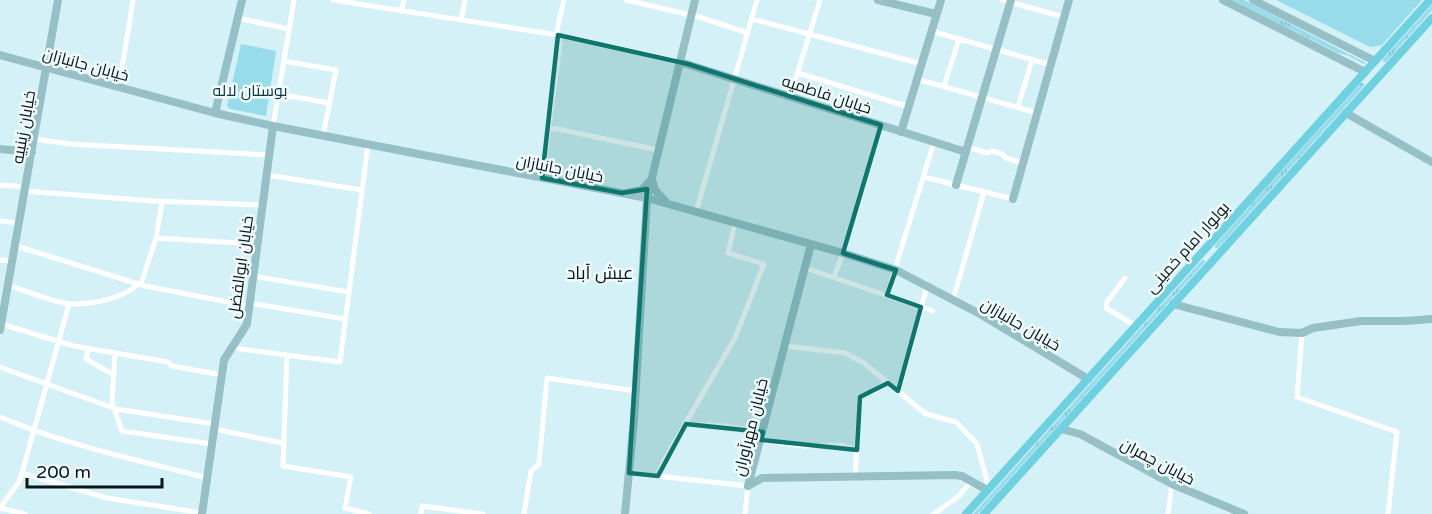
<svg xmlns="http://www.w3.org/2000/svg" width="1432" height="514" font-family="'Varela Round',Cairo,sans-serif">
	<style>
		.grass { fill: url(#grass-tufts) }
		.green { fill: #98dcec }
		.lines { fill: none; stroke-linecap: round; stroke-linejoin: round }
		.street { stroke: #fff; stroke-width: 5 }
		.secondary { stroke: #96bfc6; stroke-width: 8 }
		.primary { stroke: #6fd0e0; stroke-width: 8 }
		.marked { fill: #0f766e; fill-opacity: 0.2; stroke: #0f766e; stroke-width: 4.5; stroke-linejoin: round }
		.labels { text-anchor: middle; stroke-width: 5; stroke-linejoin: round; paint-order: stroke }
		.street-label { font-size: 16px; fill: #0a1517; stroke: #effbfd }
		.park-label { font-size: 16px; fill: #13363e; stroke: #effbfd }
		.neighbourhood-label { font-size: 18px; fill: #0a1517; stroke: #effbfd }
	</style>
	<defs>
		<pattern id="grass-tufts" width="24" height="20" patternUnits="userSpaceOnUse" patternTransform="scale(1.5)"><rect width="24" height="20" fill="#98dcec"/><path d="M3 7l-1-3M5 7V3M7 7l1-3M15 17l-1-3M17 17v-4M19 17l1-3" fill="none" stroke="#82bcca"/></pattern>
	</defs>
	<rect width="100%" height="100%" fill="#d4f1f8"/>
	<path class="grass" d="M1232,0H1244L1366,63L1364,64L1347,55L1338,53Z
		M1432,5V10L1386,62H1383V59Z
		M1361,83H1364V86L1218,248H1215V245Z
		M1202,260H1205V262L978,514H973Z"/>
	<path class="green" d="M1276,0H1422L1382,45L1370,47Z
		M241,44L276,51L266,116L230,109L227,106Z"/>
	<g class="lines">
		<path class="street" d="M333,0L558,35L680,62
			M626,0L699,17L748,33
			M1002,0L1064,17
			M401,11L404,0
			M237,18L289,29
			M752,19L922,64
			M461,20L465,0
			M931,31L1051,65
			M284,61L336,70L323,136
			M798,73L909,107
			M917,79L1037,113
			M944,86L959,39
			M119,87L133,0
			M278,94L329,103
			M790,97L820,0
			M1018,107L1032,60
			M273,126L294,0
			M548,127L658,150
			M34,139L70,144L269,155
			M967,147L987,153L992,151L1002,154L1006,158L1023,163
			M267,175L362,190
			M924,177L1013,199
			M542,178L560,44L557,30L564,0
			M0,185L26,187
			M25,191L153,201L263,205
			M696,212L757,0
			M0,221L20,223
			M156,238L258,244
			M16,246L145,286L249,306
			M0,260L13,261
			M805,268L933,311
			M253,276L349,292
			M834,277L843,253L881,125
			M1125,278L1107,302L1106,308L1136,326
			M141,284L156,238L162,202
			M8,285C23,290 58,304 72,304C93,304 123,299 138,284
			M887,295L934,142
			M953,300L984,192
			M250,303L345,319
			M1,324L74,346L168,362L172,366L222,375
			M1302,333L1297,397L1397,432L1388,514
			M785,346L845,353L864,363L926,414L956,422L977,444L988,484L991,487
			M233,348L340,362L368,144
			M88,349L86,359L114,375
			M115,353L112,403L122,431L212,444
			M287,355L283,466L351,477L345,508L369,514
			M0,367L116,409L215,424
			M898,391L927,286
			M0,417C66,445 137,460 207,478
			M686,424L723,426L763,432
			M214,429L283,443
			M761,440L804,446L842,445L857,450
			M22,473L107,498L202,513
			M629,473L748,486L745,514
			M658,476L663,462L735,338L764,264L728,253L735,223
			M855,477L860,397L880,388L885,380
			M0,508L19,482L22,473L69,304
			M0,508L25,514
			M421,514L422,506L483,514
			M524,514L531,471L539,464L547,378L636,391
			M934,514L959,496L971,481
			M1168,514L1172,484"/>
		<path class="secondary" d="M878,0L936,14
			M1223,0L1365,72
			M1253,0L1375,61
			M0,55L215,113L273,126L647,198L843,253L896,270L980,314L1088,379
			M680,62L966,152
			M215,113L242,0
			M1346,113L1432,162
			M901,132L941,0
			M0,149L32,152
			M652,180L655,190L666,202
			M956,185L1011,0
			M626,193L642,190L649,182
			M1013,199L1069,0
			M1173,304L1279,332L1302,333L1313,328L1361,321H1405L1432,319
			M0,330L58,0
			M1061,429L1080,434L1172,484L1244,514
			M748,486L811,244
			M748,486L762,478L954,475L962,476L987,490
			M202,514L224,360L247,324L273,126
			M625,514L634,419L647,198L695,0"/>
		<path class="primary" d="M966,514L1430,0
			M984,514L1432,18"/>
	</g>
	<path class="marked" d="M558,35L688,64L881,125L843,253L896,270L887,295L921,307L898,391L888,383L860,397L857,450L761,440L763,432L686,424L658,476L629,473L647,189L622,193L542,178Z"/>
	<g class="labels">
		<g class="street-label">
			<text transform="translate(86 64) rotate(15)" y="6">خیابان جانبازان</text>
			<text transform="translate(827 94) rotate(18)" y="6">خیابان فاطمیه</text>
			<text transform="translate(23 127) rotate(-80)" y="6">خیابان زینبیه</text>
			<text transform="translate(560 168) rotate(11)" y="6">خیابان جانبازان</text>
			<text transform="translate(1187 247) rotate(-48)" y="6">بولوار امام خمینی</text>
			<text transform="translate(240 267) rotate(-82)" y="6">خیابان ابوالفضل</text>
			<text transform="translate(1021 324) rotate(30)" y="6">خیابان جانبازان</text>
			<text transform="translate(750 427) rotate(-76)" y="6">خیابان مهرآوران</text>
			<text transform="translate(1158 461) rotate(28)" y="6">خیابان چمران</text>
		</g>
		<g class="park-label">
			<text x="250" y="96">بوستان لاله</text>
		</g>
		<g class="neighbourhood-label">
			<text x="600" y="279">عیش آباد</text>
		</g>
	</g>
	<path d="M27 478v9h135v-9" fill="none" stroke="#0a1517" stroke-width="3"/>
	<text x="36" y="478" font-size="18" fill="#0a1517" stroke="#effbfd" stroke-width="4.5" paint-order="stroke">200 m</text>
</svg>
